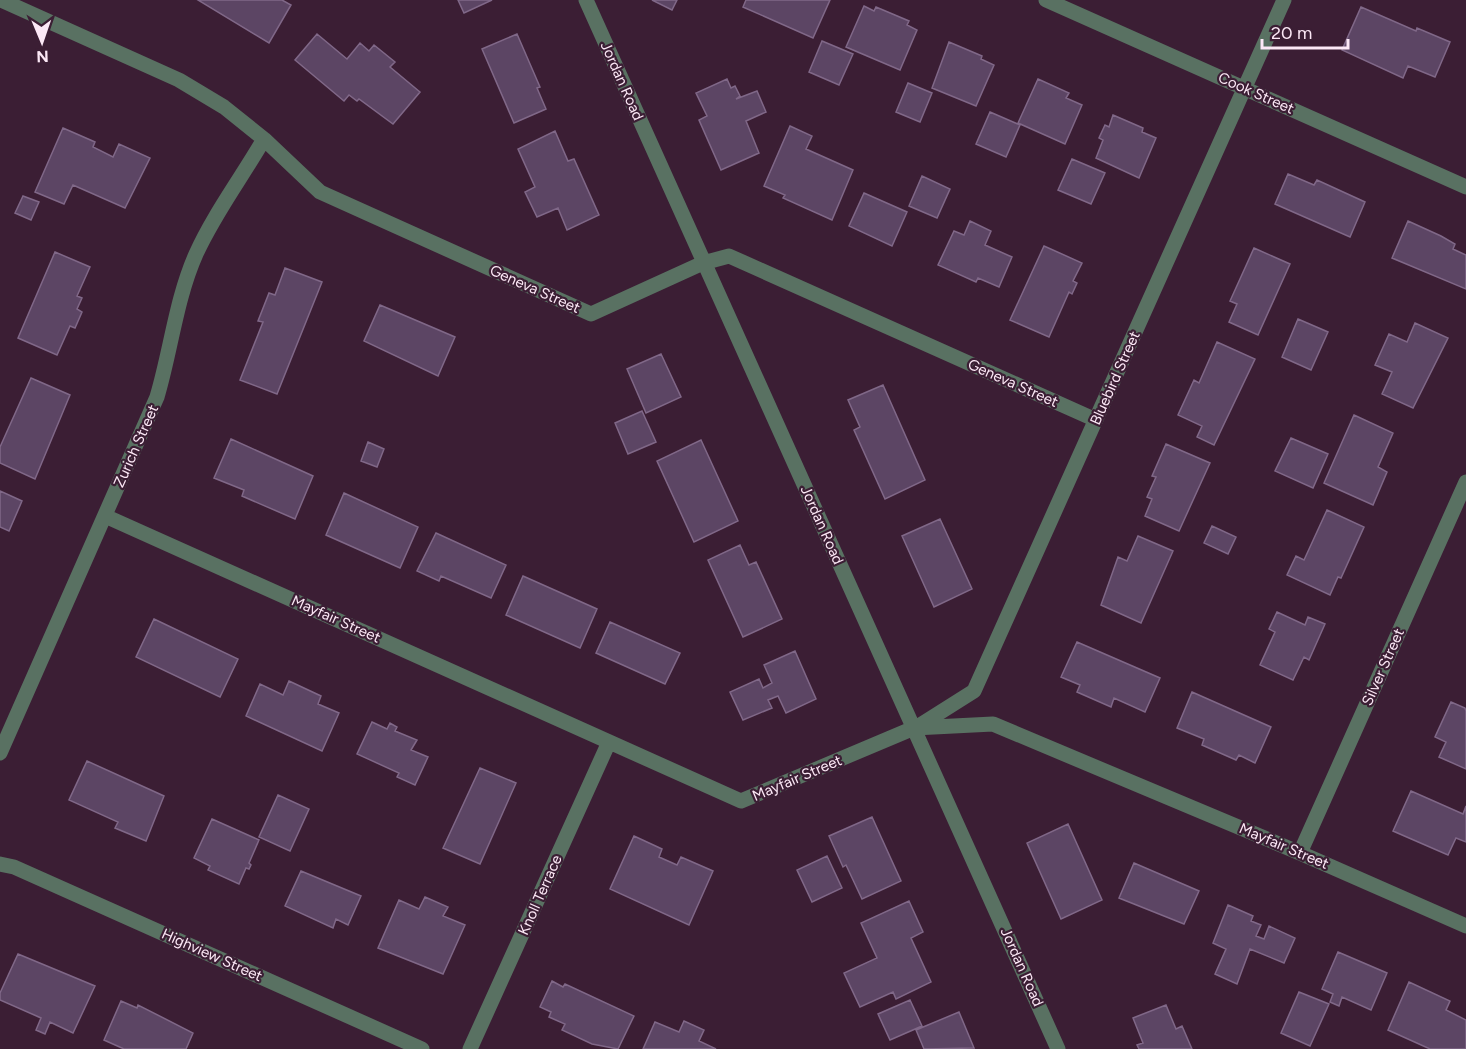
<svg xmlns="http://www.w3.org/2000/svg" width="1466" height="1049" font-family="Figtree,sans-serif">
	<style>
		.building { fill: #5c4564; stroke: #806888; stroke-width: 1.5 }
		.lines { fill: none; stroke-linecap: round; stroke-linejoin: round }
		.minor { stroke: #597162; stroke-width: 15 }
		.labels { text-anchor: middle; stroke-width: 4.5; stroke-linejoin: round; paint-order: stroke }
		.street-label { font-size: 15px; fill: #fce8f6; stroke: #3b1e34 }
	</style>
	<rect width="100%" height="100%" fill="#3b1e34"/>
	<path class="building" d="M198,0H282L291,5L269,43Z
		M458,0H492L464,13Z
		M652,0H677L672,10Z
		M746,0H830L813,38L743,7Z
		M864,6L874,11L876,7L909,21L907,25L917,30L900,70L846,47Z
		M1361,7L1416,31L1417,28L1450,42L1435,77L1408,66L1403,78L1342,50Z
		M317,34L347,59L360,43L369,51L374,45L395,62L390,67L420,92L393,124L359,99L357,101L349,95L344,101L295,60Z
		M517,34L540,87L537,88L546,109L514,123L482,49Z
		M822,41L853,54L839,85L809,72Z
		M949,42L982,56L981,59L994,65L976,106L932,88Z
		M727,79L731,88L735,86L740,96L736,99L757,91L766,112L746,121L759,153L721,170L699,120L707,116L696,93Z
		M1038,79L1069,93L1066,98L1082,105L1065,144L1018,123Z
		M908,83L932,93L920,122L896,112Z
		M990,112L1020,125L1006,157L976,144Z
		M1113,115L1143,128L1142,132L1156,138L1139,178L1096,158L1103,140L1099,138L1105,125L1109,127Z
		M790,126L812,136L806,149L853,170L832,220L783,198L785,195L764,186Z
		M63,128L95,142L93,147L113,157L119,144L150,158L125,208L73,185L64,204L35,192Z
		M555,131L568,161L574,159L599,215L567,230L558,208L537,217L525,192L535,187L518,149Z
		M1072,159L1105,173L1091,204L1058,190Z
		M1288,174L1314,185L1317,180L1365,202L1350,237L1275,204Z
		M922,176L950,189L937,218L909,206Z
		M864,193L907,212L892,246L849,226Z
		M23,196L39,202L31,220L15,213Z
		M970,221L991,231L985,245L1012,257L999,287L978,278L976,282L938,265L954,231L964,235Z
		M1408,221L1441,236L1455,244L1453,249L1466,255V289L1392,258Z
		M1044,246L1082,263L1073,281L1077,283L1072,294L1069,292L1049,337L1010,320Z
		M1254,248L1290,264L1258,335L1229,322L1237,304L1230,301Z
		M55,252L90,267L77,296L82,298L77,309L82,312L75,328L70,326L57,355L18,338Z
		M285,268L322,282L277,394L240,380L263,322L258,321L269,293L275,295Z
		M380,305L455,337L438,376L364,341Z
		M1298,319L1328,332L1311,370L1282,357Z
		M1415,323L1448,338L1413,408L1382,394L1392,372L1375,365L1389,334L1407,342Z
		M1217,342L1255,359L1214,445L1197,437L1202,426L1178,415L1194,380L1199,383Z
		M661,354L681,397L646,413L627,369Z
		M31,378L70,395L35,479L0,463V447Z
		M883,385L925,480L885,499L854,430L860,427L848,400Z
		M642,411L656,442L628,454L615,423Z
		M1354,415L1393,433L1378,467L1387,472L1373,505L1324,483Z
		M1291,438L1328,454L1313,488L1275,471Z
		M231,439L313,476L295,519L242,496L244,490L214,478Z
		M701,440L738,521L694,542L657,461Z
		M368,442L384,449L377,467L361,461Z
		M1166,444L1210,463L1179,531L1145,516L1152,499L1147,497L1156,477L1152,476Z
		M0,491L22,501L9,531L0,527Z
		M344,493L418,527L400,568L326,535Z
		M1327,510L1364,527L1341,578L1338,577L1330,595L1287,575L1296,556L1304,560Z
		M940,519L972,589L934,607L902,536Z
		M1212,526L1236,537L1228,554L1204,543Z
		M436,533L506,565L491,598L441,576L439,581L417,571Z
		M1138,536L1173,551L1141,623L1101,605L1118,557L1127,561Z
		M740,545L749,565L756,562L782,619L743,637L708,560Z
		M523,576L597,609L580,648L506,615Z
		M1277,612L1305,625L1308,617L1325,624L1309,660L1304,657L1293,680L1260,665L1275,632L1269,629Z
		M154,619L238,659L220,697L136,657Z
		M610,622L680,653L665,684L596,653Z
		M1077,642L1160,678L1145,712L1114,698L1111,707L1077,692L1080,685L1061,677Z
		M795,651L816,699L786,713L778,696L768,700L772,708L743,720L730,692L759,679L763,688L772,683L764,665Z
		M289,681L321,696L318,704L339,713L322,751L246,716L260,684L283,695Z
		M1192,692L1271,727L1255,763L1239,755L1236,760L1202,745L1204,739L1177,728Z
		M1451,702L1465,708L1466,711V769L1439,757L1446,742L1435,737Z
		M372,722L387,729L390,723L397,727L395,731L417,740L411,750L428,757L415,785L397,777L399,773L357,754Z
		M87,761L164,796L146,841L115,828L118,822L69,800Z
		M480,768L516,783L480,864L443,848Z
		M1411,791L1463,814L1466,806V842L1456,838L1448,855L1393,831Z
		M278,795L309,809L290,851L259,837Z
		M872,817L901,881L862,899L846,865L843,867L829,836Z
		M212,819L259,840L249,863L251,865L249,869L246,868L239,884L208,870L210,866L194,858Z
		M1068,824L1102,900L1061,919L1027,843Z
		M634,836L662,849L659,857L677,865L681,857L713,871L689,925L610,889Z
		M827,856L842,888L812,902L797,870Z
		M1134,863L1199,891L1184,924L1119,898Z
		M301,871L361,896L348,925L336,919L333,928L285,906Z
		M425,897L448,907L443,916L465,925L443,974L378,948L399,900L419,909Z
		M909,901L923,932L911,938L931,982L896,999L893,992L860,1007L844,973L877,958L861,923Z
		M1228,905L1253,916L1251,921L1261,925L1256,936L1264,939L1269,926L1295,938L1284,963L1250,949L1237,984L1215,974L1226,949L1213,943Z
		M1338,952L1387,973L1371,1010L1342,997L1339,1006L1330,1002L1333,994L1322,989Z
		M18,954L95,986L73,1033L50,1022L45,1034L36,1030L41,1018L0,1000V993Z
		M552,981L563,987L565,984L634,1016L618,1049L592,1044L562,1030L565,1024L549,1017L551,1012L540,1007Z
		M1409,982L1450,1001L1446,1010L1466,1020V1049H1430L1388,1030Z
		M1299,992L1329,1004L1310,1046L1281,1033Z
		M910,1000L922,1026L890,1040L878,1014Z
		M121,1001L137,1008L138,1005L193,1033L186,1049H124L104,1040Z
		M1166,1005L1176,1029L1182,1026L1192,1049H1139L1137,1045L1143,1043L1133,1018Z
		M959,1012L974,1048L924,1049L916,1030Z
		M684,1021L704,1030L699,1041L716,1049H643L655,1022L679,1032Z"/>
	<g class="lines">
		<path class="minor" d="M1,0L179,80L224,107L264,139L320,192L591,314L703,263L729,256L1096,420
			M586,0L1058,1049
			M1046,0L1466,187
			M105,516L741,801L914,728L993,724L1300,853L1466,926
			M917,727L974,691L1284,0
			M0,753L157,397C171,350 176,299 196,254C214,214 242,177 264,139
			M1300,853L1466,482
			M0,864L14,867L422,1049
			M470,1049L609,742"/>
	</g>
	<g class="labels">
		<g class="street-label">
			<text transform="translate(622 81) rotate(66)" y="5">Jordan Road</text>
			<text transform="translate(1256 93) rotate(24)" y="5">Cook Street</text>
			<text transform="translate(535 289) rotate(24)" y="5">Geneva Street</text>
			<text transform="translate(1115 378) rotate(-66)" y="5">Bluebird Street</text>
			<text transform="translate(1013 383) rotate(24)" y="5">Geneva Street</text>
			<text transform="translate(136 446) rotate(-66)" y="5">Zurich Street</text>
			<text transform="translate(822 525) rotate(66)" y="5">Jordan Road</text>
			<text transform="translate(336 619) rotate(24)" y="5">Mayfair Street</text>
			<text transform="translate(1383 667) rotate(-66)" y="5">Silver Street</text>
			<text transform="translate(797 778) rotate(-23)" y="5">Mayfair Street</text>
			<text transform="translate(1284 846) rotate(23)" y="5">Mayfair Street</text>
			<text transform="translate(540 895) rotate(-66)" y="5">Knoll Terrace</text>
			<text transform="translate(212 955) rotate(24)" y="5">Highview Street</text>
			<text transform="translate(1022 967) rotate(66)" y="5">Jordan Road</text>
		</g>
	</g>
	<g transform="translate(42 42) rotate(178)" stroke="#3b1e34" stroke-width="4.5" paint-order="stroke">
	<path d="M0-4.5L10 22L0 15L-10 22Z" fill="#fce8f6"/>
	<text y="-9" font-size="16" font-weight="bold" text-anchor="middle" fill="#fce8f6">N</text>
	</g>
	<path d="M1262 39v9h86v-9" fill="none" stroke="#fce8f6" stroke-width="3"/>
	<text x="1271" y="39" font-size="18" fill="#fce8f6" stroke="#3b1e34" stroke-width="4.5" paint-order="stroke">20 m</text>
</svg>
